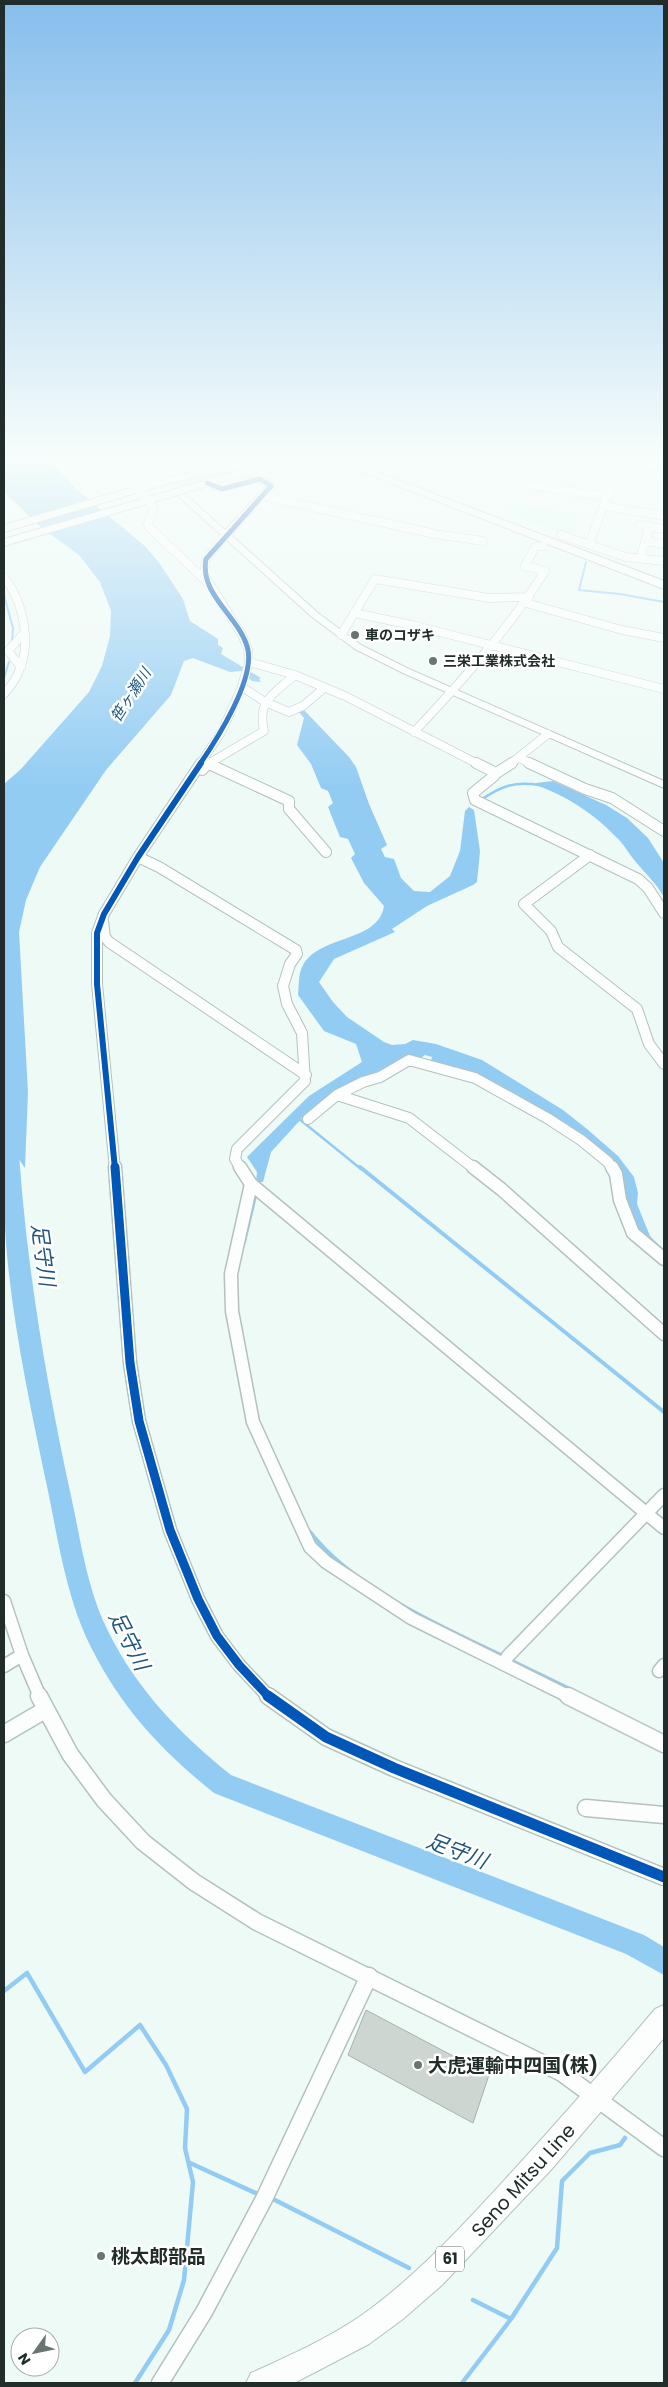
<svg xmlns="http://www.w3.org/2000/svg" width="668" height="2387" font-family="Poppins,'Noto Sans JP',sans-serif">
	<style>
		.built { fill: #dcfaf2 }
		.green { fill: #e4ebc8 }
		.water { fill: #93ccf3 }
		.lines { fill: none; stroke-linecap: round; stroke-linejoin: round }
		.stream-far3 { stroke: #93ccf3; stroke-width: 2 }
		.stream-far2 { stroke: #93ccf3; stroke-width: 2.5 }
		.stream-far1 { stroke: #93ccf3; stroke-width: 4 }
		.stream { stroke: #93ccf3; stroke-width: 4.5 }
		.river { fill: #93ccf3; fill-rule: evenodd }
		.building { fill: #cdd6d0; stroke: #a8b1ab }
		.minor-far3-casing { stroke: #b5c1bd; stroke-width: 9 }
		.minor-far2-casing { stroke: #b5c1bd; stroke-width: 12 }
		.minor-far1-casing { stroke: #b5c1bd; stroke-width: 15 }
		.minor-casing { stroke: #b5c1bd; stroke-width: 19 }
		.tertiary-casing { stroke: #b5c1bd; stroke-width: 2 }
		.primary-casing { stroke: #b5c1bd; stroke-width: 2 }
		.trunk-casing { stroke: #b5c1bd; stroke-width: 2 }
		.minor-far3 { stroke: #fcfefe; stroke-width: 8 }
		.minor-far2 { stroke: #fcfefe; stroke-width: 10 }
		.minor-far1 { stroke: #fcfefe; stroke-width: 12 }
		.minor { stroke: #fcfefe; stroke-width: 16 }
		.tertiary { fill: #fcfefe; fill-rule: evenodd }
		.primary { fill: #fcfefe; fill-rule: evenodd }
		.trunk { fill: #fcfefe; fill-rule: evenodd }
		.cycleway-far3-casing { stroke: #fff; stroke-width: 7 }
		.cycleway-far2-casing { stroke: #fff; stroke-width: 9 }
		.cycleway-far1-casing { stroke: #fff; stroke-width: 12 }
		.cycleway-casing { stroke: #fff; stroke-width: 14 }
		.cycleway-far3 { stroke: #0057b8; stroke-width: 5 }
		.cycleway-far2 { stroke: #0057b8; stroke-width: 6 }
		.cycleway-far1 { stroke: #0057b8; stroke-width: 9 }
		.cycleway { stroke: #0057b8; stroke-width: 11 }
		.poi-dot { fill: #687571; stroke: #fff; stroke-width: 2 }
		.labels { text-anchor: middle; stroke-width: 5; stroke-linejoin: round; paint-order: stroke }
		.far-poi-label { font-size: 14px; font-weight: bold; fill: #202d2a; stroke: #fff; text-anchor: start }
		.far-water-label { font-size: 15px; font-style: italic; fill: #1e567c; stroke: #fff }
		.shield { fill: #fff; stroke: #636c6a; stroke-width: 1 }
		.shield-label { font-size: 15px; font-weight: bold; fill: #202d2a }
		.near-poi-label { font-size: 19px; font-weight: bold; fill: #202d2a; stroke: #fff; text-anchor: start }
		.near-street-label { font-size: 19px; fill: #202d2a; stroke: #fff }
		.near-water-label { font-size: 21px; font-style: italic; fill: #1e567c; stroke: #fff }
	</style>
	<rect width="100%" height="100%" fill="#eefaf6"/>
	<path class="built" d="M509,504L578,514L572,537L504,513Z"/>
	<path class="green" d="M230,470L232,471L182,490L174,486L173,481Z"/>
	<path class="water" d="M4,454H49L51,462L75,488L146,547L160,564L183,599L190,621L218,639V645L223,648L221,654L261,678L259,679L261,682L252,681L241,671L230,672L193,658L184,661L171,695L106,770L40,867L26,900L19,932L28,1092L25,1168L4,1138V784L21,769L89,692L102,666L110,636L111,611L100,582L79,555L42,528L4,492Z
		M303,709L349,757L356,767L369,804L387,845L381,849L385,857L394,859L401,878L414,891L430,892L450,876L460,851L465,811L469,807L474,810L480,851L477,882L473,885L427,906L392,929L395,932L334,959L319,982L333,1002L347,1017L384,1042L392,1045L405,1044L413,1040L436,1044L482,1060L563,1110L587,1129L618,1156L634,1177L638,1193L637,1204L650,1236L664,1250V1256L633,1230L613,1162L609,1156L549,1117L431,1061L432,1057L425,1055L421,1058L405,1056L304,1116L271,1152L263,1182H256L257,1172L247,1157L309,1096L362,1062L356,1044L324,1031L298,995C299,985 298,974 303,965C321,934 378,943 384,906L364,883L351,858L355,854L348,839L340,837L328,807L333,803L328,791L321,788L311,764L297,745L304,718L299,712Z
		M553,781L606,805L627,818L648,838L664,863V897C656,883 646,874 635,861C629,854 624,844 616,837C593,813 567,796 536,785V783Z"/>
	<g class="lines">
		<path class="stream-far3" d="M586,562L579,590L620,594L664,602
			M4,595L13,628L12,641
			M4,678L9,662"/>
		<path class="stream-far2" d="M481,800C501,786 515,781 539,785
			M298,1118L361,1169"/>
		<path class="stream-far1" d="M360,1167L664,1412
			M244,1242L255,1196
			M310,1532C353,1588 442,1627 505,1657
			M510,1660L570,1689"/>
		<path class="stream" d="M4,1991L27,1973L85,2072L140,2025L166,2065L187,2109L185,2148L193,2182L184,2280L169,2330L135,2383
			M190,2163L260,2195
			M271,2198L409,2268
			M473,2300L511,2319
			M462,2383L511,2319L557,2248L562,2181L590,2153L620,2145L625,2138"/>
		<path class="river" d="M8,1112L14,1114L17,1119C23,1247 44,1371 71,1496C81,1541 87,1591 109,1633C138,1691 181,1735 231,1775L644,1935L664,1947V1975L626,1954L214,1793C163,1752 123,1710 93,1651C67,1601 59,1545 48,1491C29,1401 7,1300 4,1208C2,1177 4,1145 4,1114Z"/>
	</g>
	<path class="building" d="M366,2010L489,2075L473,2123L348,2055Z"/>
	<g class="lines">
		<defs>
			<path id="minor-far3" d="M91,454L92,464L95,467L136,486
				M546,463L589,472L587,476L612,481
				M134,484L160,476
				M530,485L607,497
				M140,492L147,500
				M263,496L435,534L483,541
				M151,505L153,509L148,524L150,528L207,582
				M604,506L664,516
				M640,525L664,529
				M561,535L626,557L664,561
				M645,541L664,544
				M589,544L623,454
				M640,558L650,526
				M4,577C23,601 32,642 19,671C16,680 10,687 4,694
				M526,603L622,630L664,638
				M354,613L412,625L664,689
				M341,635L375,579L489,598L529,597
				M249,662L295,675L345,696L478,764
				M21,667L8,651L24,633
				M242,687L265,702L289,712L303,706L324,688
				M414,732C462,681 508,630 545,571L525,566L535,547L543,546
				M519,758L532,764
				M200,764L222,731L241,689L249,662L248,649L242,635L204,575L206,559L225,536
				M208,764L264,731C257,699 274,694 295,675
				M510,764L548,734"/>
			<path id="minor-far2" d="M476,763L492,771L494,776L473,793L475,800L638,879L648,888L664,913
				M529,763L585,789L612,798L664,831
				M209,764L289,801V809L326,852
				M202,770L209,763
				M495,774L512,763
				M590,855L524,904L551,931L558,947L637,1009L649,1044L664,1064
				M138,857L159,867L296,950L297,954L290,964L283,986L287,1004L302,1033L305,1081L237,1149L235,1159L241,1169
				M103,921L105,937L109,942L306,1075
				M337,1095L409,1118L475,1169
				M308,1119L337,1095L363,1082L380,1077L409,1060L475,1078L547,1118L581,1140L608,1162L612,1169
				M115,1169L97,984V933L104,914L138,857L201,763"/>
			<path id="minor-far1" d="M115,1167L130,1363L139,1421L170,1530L198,1599L217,1636L239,1665L269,1697
				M240,1167L251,1184L664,1528
				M473,1167L501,1189L664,1334
				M612,1167L616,1174L620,1200L633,1233L664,1259
				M251,1184L231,1274L232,1311L253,1422L310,1547L326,1562L411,1618L570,1697
				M4,1601L22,1655L40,1697
				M504,1663L508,1656L664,1495
				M4,1666L22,1655
				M659,1671L664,1665"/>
			<path id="minor" d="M39,1696L70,1754L104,1800L143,1842L194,1882L257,1922L562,2073L664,2148
				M268,1696L326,1737L394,1768L664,1877
				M568,1696L664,1744
				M4,1734L45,1710
				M586,1808L664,1815
				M160,2383L204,2312L264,2199L369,1976"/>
			<path id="tertiary" d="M168,459L186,461L200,473L193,475C184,467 168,456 160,472L166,478L159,480L152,472C155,463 160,461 168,459Z
				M254,477L269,480L275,486L231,535L318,613L361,645L409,669L664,781V788L403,673L355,649L312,617L178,496L185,494L225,530L266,486C251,472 226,505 203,483L207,481L222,487Z"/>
			<path id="primary" d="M575,454H594L664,466V472L580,457Z
				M664,2005V2038L550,2171L442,2285L403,2319L369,2344L300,2380L294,2383H246L251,2373C289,2356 327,2339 362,2315C417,2276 464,2224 510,2174C559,2120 608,2065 655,2009Z"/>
			<path id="trunk" d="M296,454H311L310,456L4,546V539Z
				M315,454H329L664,581V589Z
				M219,466L223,467V471L170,483L4,532V525L164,478Z"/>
		</defs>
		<use href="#minor-far3" class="minor-far3-casing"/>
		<use href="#minor-far2" class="minor-far2-casing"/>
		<use href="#minor-far1" class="minor-far1-casing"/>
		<use href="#minor" class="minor-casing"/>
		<use href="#tertiary" class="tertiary-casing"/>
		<use href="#primary" class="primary-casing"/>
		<use href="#trunk" class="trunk-casing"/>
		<use href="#minor-far3" class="minor-far3"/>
		<use href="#minor-far2" class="minor-far2"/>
		<use href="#minor-far1" class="minor-far1"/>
		<use href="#minor" class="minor"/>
		<use href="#tertiary" class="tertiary"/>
		<use href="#primary" class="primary"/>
		<use href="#trunk" class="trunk"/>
		<defs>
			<path id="cycleway-far3" d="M200,764C217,739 254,681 248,650C241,617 199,596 206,559L271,486L260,479L222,489L207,483"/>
			<path id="cycleway-far2" d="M115,1169L97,984V933L104,914L138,857L201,763"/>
			<path id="cycleway-far1" d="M115,1167L130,1363L139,1421L170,1530L198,1599L217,1636L239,1665L269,1697"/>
			<path id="cycleway" d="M268,1696L326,1737L394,1768L664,1877"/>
		</defs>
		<use href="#cycleway-far3" class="cycleway-far3-casing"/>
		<use href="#cycleway-far2" class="cycleway-far2-casing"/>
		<use href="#cycleway-far1" class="cycleway-far1-casing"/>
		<use href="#cycleway" class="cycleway-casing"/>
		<use href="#cycleway-far3" class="cycleway-far3"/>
		<use href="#cycleway-far2" class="cycleway-far2"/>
		<use href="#cycleway-far1" class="cycleway-far1"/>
		<use href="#cycleway" class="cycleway"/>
	</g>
	<linearGradient id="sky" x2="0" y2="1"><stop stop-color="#86beec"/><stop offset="0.58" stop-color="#f7fdfb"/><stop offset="1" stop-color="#f7fdfb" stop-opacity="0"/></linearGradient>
	<rect width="668" height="788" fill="url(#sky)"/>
	<g class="poi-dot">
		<circle cx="355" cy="635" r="5"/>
		<circle cx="433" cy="661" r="5"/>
		<circle cx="418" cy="2065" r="5"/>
		<circle cx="101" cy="2256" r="5"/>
	</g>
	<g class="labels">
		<g class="far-poi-label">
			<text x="365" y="640">車のコザキ</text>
			<text x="443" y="666">三栄工業株式会社</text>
		</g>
		<g class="far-water-label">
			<text transform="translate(131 695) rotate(-57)" y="5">笹ヶ瀬川</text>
		</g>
		<rect class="shield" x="436" y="2246.5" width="28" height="25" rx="4"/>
		<g class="shield-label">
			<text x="450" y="2264">61</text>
		</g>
		<g class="near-poi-label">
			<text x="428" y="2072">大虎運輸中四国(株)</text>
			<text x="111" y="2263">桃太郎部品</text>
		</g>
		<g class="near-street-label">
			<text transform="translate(523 2180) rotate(-48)" y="7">Seno Mitsu Line</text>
		</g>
		<g class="near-water-label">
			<text transform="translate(43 1255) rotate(82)" y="7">足守川</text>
			<text transform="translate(129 1641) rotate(63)" y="7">足守川</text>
			<text transform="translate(457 1851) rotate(21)" y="7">足守川</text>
		</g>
	</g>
	<rect width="668" height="2387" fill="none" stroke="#202d2a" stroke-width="10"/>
	<g transform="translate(35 2352) rotate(237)"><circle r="24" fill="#ffffff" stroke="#a6abaa"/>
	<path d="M0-4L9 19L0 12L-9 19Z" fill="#687571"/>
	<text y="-8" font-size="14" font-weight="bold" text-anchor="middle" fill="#202d2a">N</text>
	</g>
</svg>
